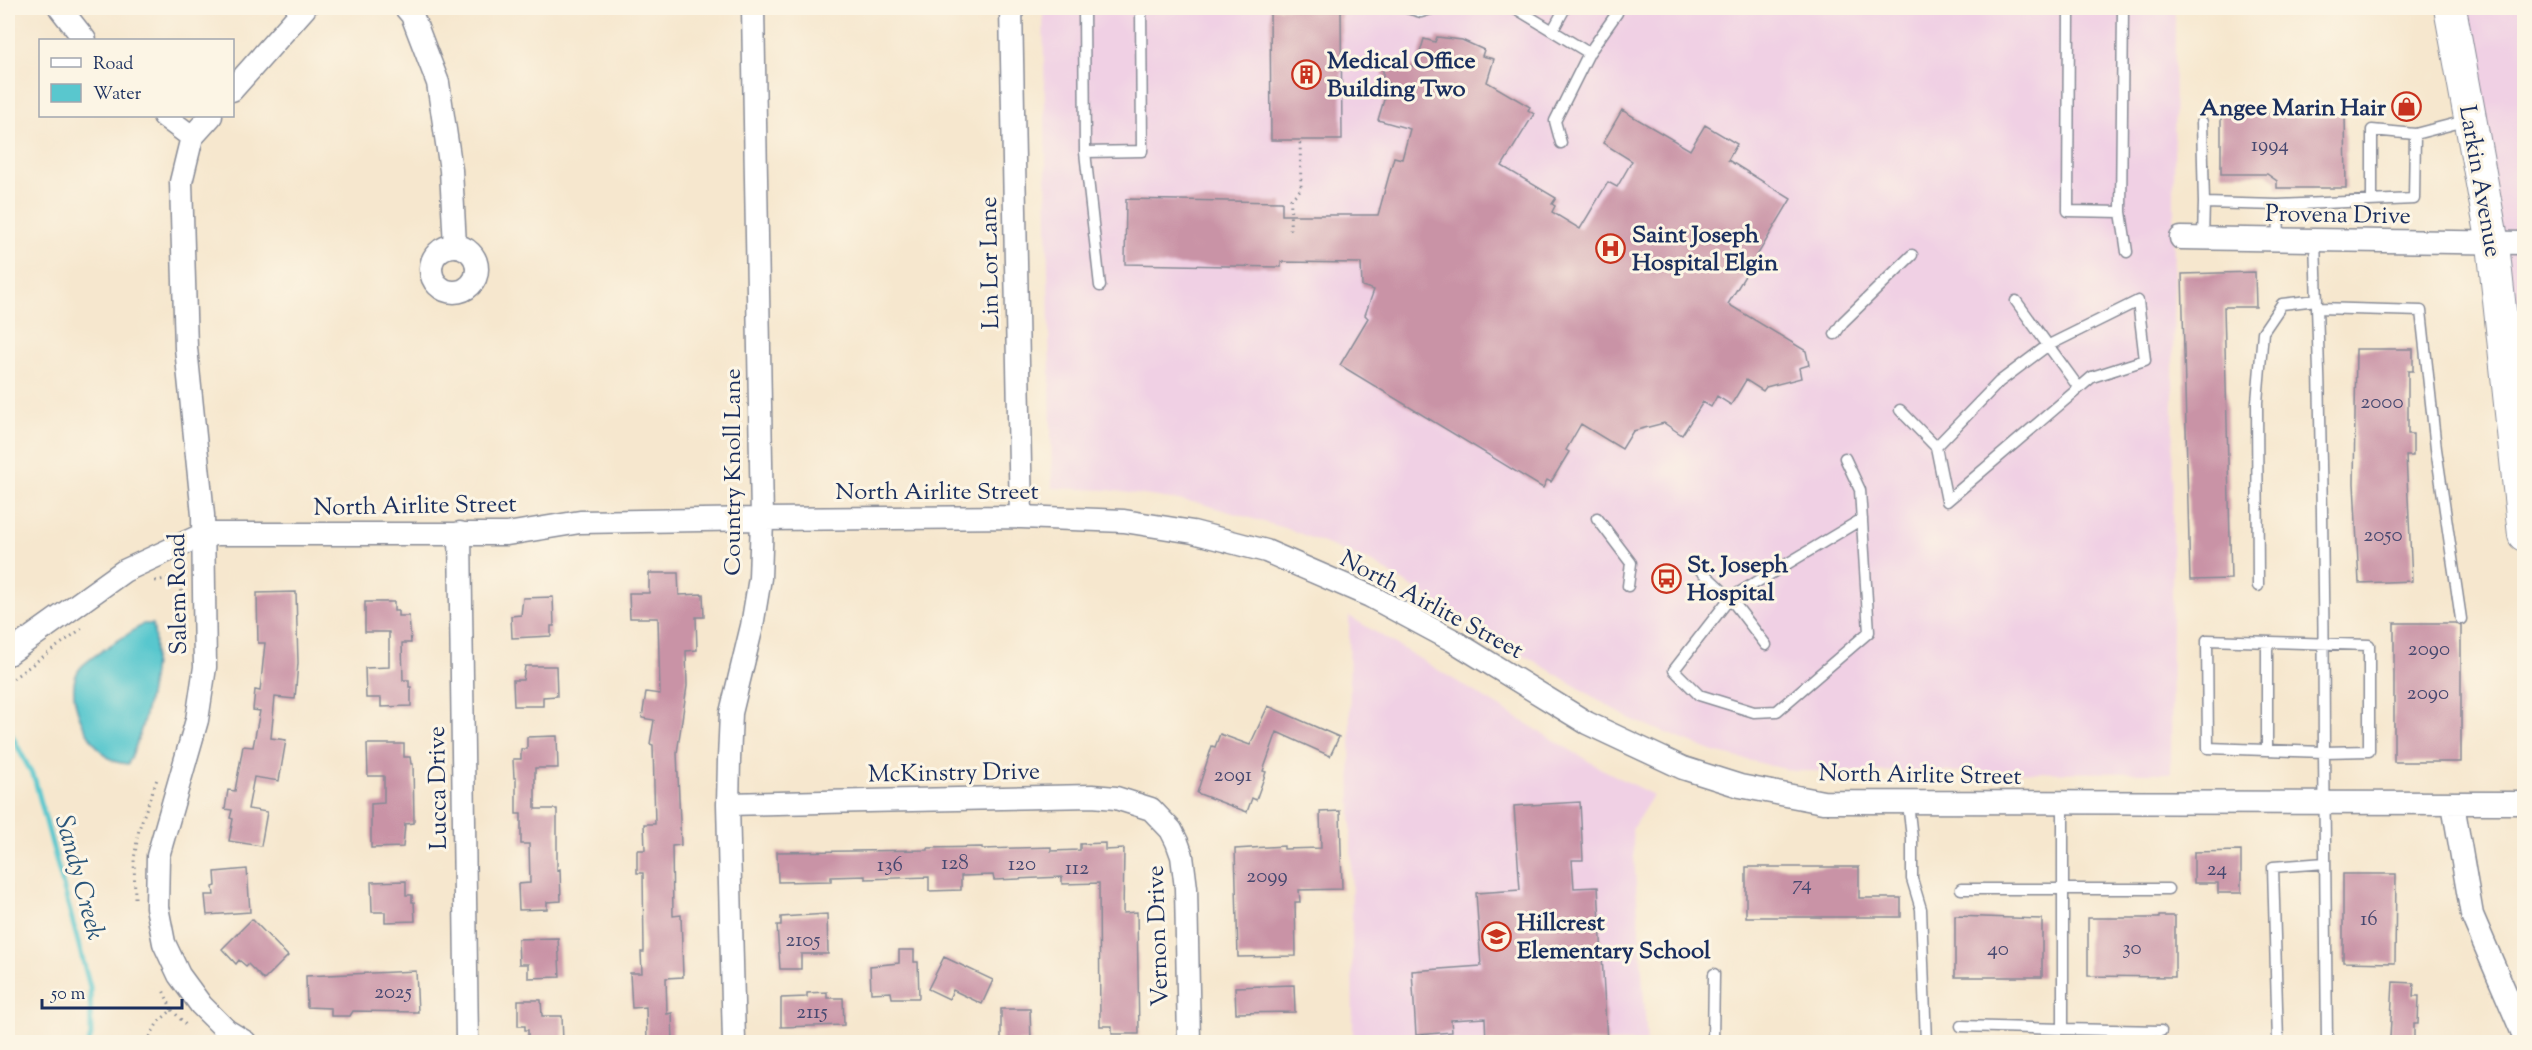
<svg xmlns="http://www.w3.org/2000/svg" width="2532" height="1050" font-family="'Sorts Mill Goudy',serif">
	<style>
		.built { fill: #f0d0e4 }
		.water { fill: #59c7ce; stroke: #3a7b96; stroke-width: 1.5 }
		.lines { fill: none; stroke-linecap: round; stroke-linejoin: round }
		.stream { stroke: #59c7ce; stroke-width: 5 }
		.building { fill: #c993a6 }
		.service-casing { stroke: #888b96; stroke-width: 13 }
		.minor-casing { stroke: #888b96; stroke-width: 25 }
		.secondary-casing { stroke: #888b96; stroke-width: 34 }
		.path { stroke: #888b96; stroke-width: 3; stroke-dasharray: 1.5 4.5; stroke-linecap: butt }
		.service { stroke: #fff; stroke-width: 10 }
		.minor { stroke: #fff; stroke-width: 22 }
		.secondary { stroke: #fff; stroke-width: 32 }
		.labels { text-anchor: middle; stroke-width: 6; stroke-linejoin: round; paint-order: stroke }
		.number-label { font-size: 21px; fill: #464870 }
		.poi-label { font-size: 24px; font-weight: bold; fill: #1b2f5e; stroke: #fcf5e5; text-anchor: start }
		.street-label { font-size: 24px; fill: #1b2f5e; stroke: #fcf5e5 }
		.water-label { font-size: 26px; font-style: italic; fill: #2a557a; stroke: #fcf5e5 }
	</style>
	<rect width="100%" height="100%" fill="#fcf5e5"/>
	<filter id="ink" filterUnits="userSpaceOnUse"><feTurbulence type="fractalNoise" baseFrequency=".0167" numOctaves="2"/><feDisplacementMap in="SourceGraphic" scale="12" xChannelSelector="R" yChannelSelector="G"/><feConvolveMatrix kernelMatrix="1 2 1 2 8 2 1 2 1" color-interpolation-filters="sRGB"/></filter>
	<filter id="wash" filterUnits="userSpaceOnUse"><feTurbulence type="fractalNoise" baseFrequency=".008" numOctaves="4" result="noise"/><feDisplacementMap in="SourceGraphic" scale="24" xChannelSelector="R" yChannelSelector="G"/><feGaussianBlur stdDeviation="1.35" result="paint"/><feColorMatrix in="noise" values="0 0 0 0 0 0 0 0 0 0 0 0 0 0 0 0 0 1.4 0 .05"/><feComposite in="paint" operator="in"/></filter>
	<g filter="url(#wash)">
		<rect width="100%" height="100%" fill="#f6e7ce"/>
		<path class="built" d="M1043,8H2175L2171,773L1794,771L1714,752L1628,718L1371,562L1291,530L1199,503L1108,490L1052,488Z
			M2455,8H2524V239H2498Z
			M2497,248H2524V500Z
			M1349,616L1600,768L1653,795L1632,829L1647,1042H1353Z"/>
		<path class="water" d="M143,624H153C160,660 144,732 128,764C123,763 118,763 114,761C89,749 59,689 82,666C99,650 124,638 143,624Z"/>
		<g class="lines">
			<path class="stream" d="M8,728L35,780L90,987L91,1035L89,1042"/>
		</g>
		<g id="blocks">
			<path class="building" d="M1270,8H1341L1342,140H1271Z
				M1437,37L1462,40L1484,50L1482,56L1494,59L1487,82L1530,107L1528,110L1534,114L1502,166L1556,198L1552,204L1555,206L1552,212L1580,229L1608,182L1617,187L1632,161L1603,143L1622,110L1690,150L1705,125L1737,144L1728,160L1791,199L1728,304L1806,351L1809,365L1799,368L1801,378L1766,387L1763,391L1746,380L1731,405L1717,396L1711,407L1703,402L1682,435L1664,423L1633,431L1622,449L1581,424L1566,450L1569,452L1551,482L1547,480L1543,488L1340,365L1368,318L1365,315L1374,290L1362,286L1361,263L1281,262V267L1125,264L1126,199L1282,202V215H1378L1394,157L1402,159L1410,129L1378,120L1389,83H1383V66H1416L1424,39L1435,42Z
				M2319,113L2345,114L2346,188H2277V181L2267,174H2221V114Z
				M2255,272L2256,307H2224L2231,579L2190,580L2182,274Z
				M2356,349H2413V371H2408V434H2413V456H2406L2412,581L2359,583L2354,483Z
				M649,573H678L679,595L703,594L704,617H696L697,650L686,651L687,686L677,753L681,845L672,846L673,916L681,915L683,977L666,978L667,1014L672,1013L673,1042H647L646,1007L632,1008L630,973H642L641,952H644L643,873H637V850H645L644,824H655L653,745L650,744L654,720L642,718L646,692L660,694L658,618H630L629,593H649Z
				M296,592L298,663L295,699L275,697L271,738L286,740L279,781L254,777L248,809L267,812L261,846L229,841L233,819L230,818L232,810L225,809L228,790L235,791L243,746L253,747L260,711L253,710L255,690L260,691L265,643H258L257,593Z
				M553,597L554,626H551V636L512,638L511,616L521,615L523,598Z
				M365,602H394V611H398V616H409L411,643H402L403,680H409V687H411V706L381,707V698H366L365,668L389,667V632H365Z
				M2394,623H2455L2461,626V762H2394Z
				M525,666H556L557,696L543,697V706H514L513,680H523Z
				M1268,706L1339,737L1330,756L1277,732L1263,771L1266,772L1256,800L1252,798L1247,812L1197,793L1212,746L1215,747L1220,734L1250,745Z
				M557,736L558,768H535V809H557V870L560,869L561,901L547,902V909L519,910L518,884L530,883L529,844H521V814H516V778H514L513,759H521V749H527V737Z
				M367,744H404V757H410L411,764H413L414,823L405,824L403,847L371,848V804L384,803V776H368Z
				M1580,802L1583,860H1572L1574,888L1598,887L1607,1042H1486L1485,1018L1451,1020L1452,1032L1416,1035L1412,971L1481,966L1476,893L1520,890L1514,806Z
				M1340,811L1342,889L1299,890L1300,902H1295L1296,956L1238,957L1235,849L1284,846V849L1321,848L1320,812Z
				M1105,843V850L1124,849L1123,913L1137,912L1139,1034H1112V1026H1100L1099,883L1062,884V877L994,880L993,875L961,876V890L929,891V877L865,879V876L831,877V881L778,882L777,852L928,850V848L982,847V849L1051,847V851L1080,850V844Z
				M2241,851V893H2218V883H2194V852Z
				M1746,867H1859V898H1901V917H1746Z
				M247,869L250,912L207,915L205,895H214L213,887L216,886L215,872Z
				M2343,874H2396L2395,963L2343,962Z
				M406,881V895H412V902H414L415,921L385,922V912H372L371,882Z
				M827,914L828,954H801V969H780L777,925H781V917Z
				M1955,916L2042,919V977H1955Z
				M2159,916H2175V977L2088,976V918H2159Z
				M252,919L288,956L264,980L248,964L246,966L239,960L236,964L222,949Z
				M558,938L560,977L528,978V964H519L518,939Z
				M899,950H914V962H918L919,998H892L891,992L871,993L870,966L899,963Z
				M944,957L993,980L982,1004L953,990L949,999L928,989Z
				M416,971L418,1012L353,1011L350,1016H331V1008L307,1007L306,976Z
				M2393,982L2414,983L2413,996H2419L2418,1024H2414V1040L2390,1038Z
				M1294,985L1295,1012L1236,1013L1235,987Z
				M827,992V998H843L844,1025L781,1027V998L807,997V993Z
				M518,1000H541L542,1016H562L563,1042H528V1030H525V1026H518Z
				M1001,1009H1030L1031,1042H1001Z"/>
		</g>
	</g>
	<g filter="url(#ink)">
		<use href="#blocks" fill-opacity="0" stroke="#888b96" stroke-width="1.5"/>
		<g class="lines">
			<defs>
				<path id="service" d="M1084,8L1085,152L1100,286
					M1407,8L1421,12L1434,8
					M1515,8L1589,53L1617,13
					M2069,8L2068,211L2121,212
					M2123,8L2121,212L2127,252
					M1553,30L1565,8
					M2202,122L2204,203
					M1561,143L1555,121L1589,53
					M1085,152L1142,151L1141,8
					M2372,201V130L2415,134
					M2278,205L2414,199L2415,134L2469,120
					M2203,238L2204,203L2278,205L2279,239
					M2315,240C2321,411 2324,581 2324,752L2208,748L2207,640L2369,645V751L2324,752L2327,1042
					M2016,301L2079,388
					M2318,308L2421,311L2436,449L2461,619
					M1835,334L1843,322L1912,255
					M1900,410L1936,447L1947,501L2092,377L2145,360L2138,301L2047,346L1999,382L1936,447
					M1597,518L1631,563L1628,586
					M1697,567L1730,598L1674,670L1699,695L1754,712L1777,711L1869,632L1860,490L1845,458
					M2258,586L2257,402L2263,332L2282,304L2317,300
					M2267,642V749
					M1766,645L1730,598L1862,519
					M1908,803L1912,838V879L1921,909L1926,1042
					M1961,889H2168
					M1961,1026L2063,1029V803
					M2063,1029L2161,1031
					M1713,1042L1714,974
					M2278,1042L2273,867L2325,863"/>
				<path id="minor" d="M60,8L85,40
					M406,8L412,15L438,83L451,170L455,246
					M1011,8L1021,517
					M232,90L305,8
					M164,116L192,137
					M211,116L192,137L181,182L186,348L203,515L205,667L197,720L158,856L157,907L164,943L179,975L201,1005L227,1031L245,1042
					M2181,238L2524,243
					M431 269a23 23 0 1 1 46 0a23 23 0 1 1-46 0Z
					M460,533L467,1042
					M8,654L124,571L204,534H507L580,522L762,519L1021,517L1124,521L1193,532L1266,551L1370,596L1452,640L1587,723L1683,768L1740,786L1823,802L2524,803
					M728,804L1092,796L1116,798L1151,809L1171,830L1177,842L1182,856L1186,888L1189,1042
					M2453,804L2472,915L2524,1036
					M734,1042L728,804L729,760L731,713L752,626L760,578L762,519L753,8"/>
				<path id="secondary" d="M2450,8L2493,244L2524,535"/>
			</defs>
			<use href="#service" class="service-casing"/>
			<use href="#minor" class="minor-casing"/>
			<use href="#secondary" class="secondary-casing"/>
			<path class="path" d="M1290,230L1291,199L1301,189L1300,140
				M180,572L182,597
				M155,581L181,576
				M8,682L84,627
				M135,898L134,859L139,829L157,779
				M172,1010L186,1025
				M147,1042L158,1022L172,1010L163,990"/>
			<use href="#service" class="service"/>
			<use href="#minor" class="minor"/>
			<use href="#secondary" class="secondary"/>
		</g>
	</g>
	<defs>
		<symbol id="building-ring" viewBox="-11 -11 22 22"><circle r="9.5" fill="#fcf5e5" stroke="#c8321e" stroke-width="1.5"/><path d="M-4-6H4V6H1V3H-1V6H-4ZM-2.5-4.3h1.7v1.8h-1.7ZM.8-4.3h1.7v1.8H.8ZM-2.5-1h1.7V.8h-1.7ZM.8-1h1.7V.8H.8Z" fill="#c8321e"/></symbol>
		<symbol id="shop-ring" viewBox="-11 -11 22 22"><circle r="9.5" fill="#fcf5e5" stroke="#c8321e" stroke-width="1.5"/><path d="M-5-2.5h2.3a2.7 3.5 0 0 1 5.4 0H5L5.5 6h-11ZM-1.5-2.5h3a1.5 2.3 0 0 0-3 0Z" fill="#c8321e"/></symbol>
		<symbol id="hospital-ring" viewBox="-11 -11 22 22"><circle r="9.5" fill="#fcf5e5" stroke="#c8321e" stroke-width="1.5"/><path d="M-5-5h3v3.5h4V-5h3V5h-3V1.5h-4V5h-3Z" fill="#c8321e"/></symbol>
		<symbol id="bus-ring" viewBox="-11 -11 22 22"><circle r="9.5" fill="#fcf5e5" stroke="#c8321e" stroke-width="1.5"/><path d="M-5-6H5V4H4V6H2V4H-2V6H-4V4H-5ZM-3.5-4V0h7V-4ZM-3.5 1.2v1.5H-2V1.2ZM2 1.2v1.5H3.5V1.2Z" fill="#c8321e"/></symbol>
		<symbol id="school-ring" viewBox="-11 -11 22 22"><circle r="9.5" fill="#fcf5e5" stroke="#c8321e" stroke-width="1.5"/><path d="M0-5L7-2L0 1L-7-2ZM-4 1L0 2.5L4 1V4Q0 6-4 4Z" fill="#c8321e"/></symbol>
	</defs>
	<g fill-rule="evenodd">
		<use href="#building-ring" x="1290" y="58" width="33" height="33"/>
		<use href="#shop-ring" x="2390" y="90" width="33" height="33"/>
		<use href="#hospital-ring" x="1594" y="232" width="33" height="33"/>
		<use href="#bus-ring" x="1650" y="562" width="33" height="33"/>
		<use href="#school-ring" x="1480" y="920" width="33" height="33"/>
	</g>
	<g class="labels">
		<g class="number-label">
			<text x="2270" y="151">1994</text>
			<text x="2382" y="408">2000</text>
			<text x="2383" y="541">2050</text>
			<text x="2429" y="655">2090</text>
			<text x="2428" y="699">2090</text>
			<text x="1233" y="781">2091</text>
			<text x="955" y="869">128</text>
			<text x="1022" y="870">120</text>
			<text x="890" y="871">136</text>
			<text x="1077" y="874">112</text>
			<text x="2217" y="875">24</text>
			<text x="1267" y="882">2099</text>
			<text x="1802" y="890">74</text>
			<text x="2369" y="925">16</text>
			<text x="803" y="946">2105</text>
			<text x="2132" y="954">30</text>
			<text x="1998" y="955">40</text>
			<text x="393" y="998">2025</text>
			<text x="812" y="1018">2115</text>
		</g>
		<g class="poi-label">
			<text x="1327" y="68">Medical Office<tspan x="1327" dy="28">Building Two</tspan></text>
			<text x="2386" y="115" text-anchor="end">Angee Marin Hair</text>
			<text x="1632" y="242">Saint Joseph<tspan x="1632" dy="28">Hospital Elgin</tspan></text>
			<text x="1687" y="572">St. Joseph<tspan x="1687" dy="28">Hospital</tspan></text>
			<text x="1517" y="930">Hillcrest<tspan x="1517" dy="28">Elementary School</tspan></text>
		</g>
		<g class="street-label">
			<text transform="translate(2481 181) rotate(80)" y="8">Larkin Avenue</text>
			<text transform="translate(2338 214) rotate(1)" y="8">Provena Drive</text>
			<text transform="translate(989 263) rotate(-91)" y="8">Lin Lor Lane</text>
			<text transform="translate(732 472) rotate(-90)" y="8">Country Knoll Lane</text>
			<text x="937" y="499">North Airlite Street</text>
			<text transform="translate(415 505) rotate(-1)" y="8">North Airlite Street</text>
			<text transform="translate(177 594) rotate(-91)" y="8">Salem Road</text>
			<text transform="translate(1432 604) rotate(28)" y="8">North Airlite Street</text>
			<text transform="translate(954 772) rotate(-1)" y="8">McKinstry Drive</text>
			<text transform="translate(1920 774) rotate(1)" y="8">North Airlite Street</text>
			<text transform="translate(437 788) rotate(-91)" y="8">Lucca Drive</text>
			<text transform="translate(1157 936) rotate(-92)" y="8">Vernon Drive</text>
		</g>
		<g class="water-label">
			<text transform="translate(81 877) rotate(75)" y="9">Sandy Creek</text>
		</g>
	</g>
	<rect width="2532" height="1050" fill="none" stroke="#fcf5e5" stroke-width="30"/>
	<rect x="39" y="39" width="195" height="78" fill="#fcf5e5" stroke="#a2a6af" stroke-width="1.5"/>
	<rect x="51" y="58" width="30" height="9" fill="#ffffff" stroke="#a2a6af" stroke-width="1.5"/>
	<text x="93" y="69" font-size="18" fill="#1b2f5e">Road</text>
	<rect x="51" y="84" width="30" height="18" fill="#59c7ce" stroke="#a2a6af" stroke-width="1.5"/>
	<text x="93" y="99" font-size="18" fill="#1b2f5e">Water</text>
	<path d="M42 999v9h140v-9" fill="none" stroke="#1b2f5e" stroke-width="3"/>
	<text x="51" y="999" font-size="18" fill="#1b2f5e" stroke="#fcf5e5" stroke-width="4.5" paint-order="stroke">50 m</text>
</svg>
